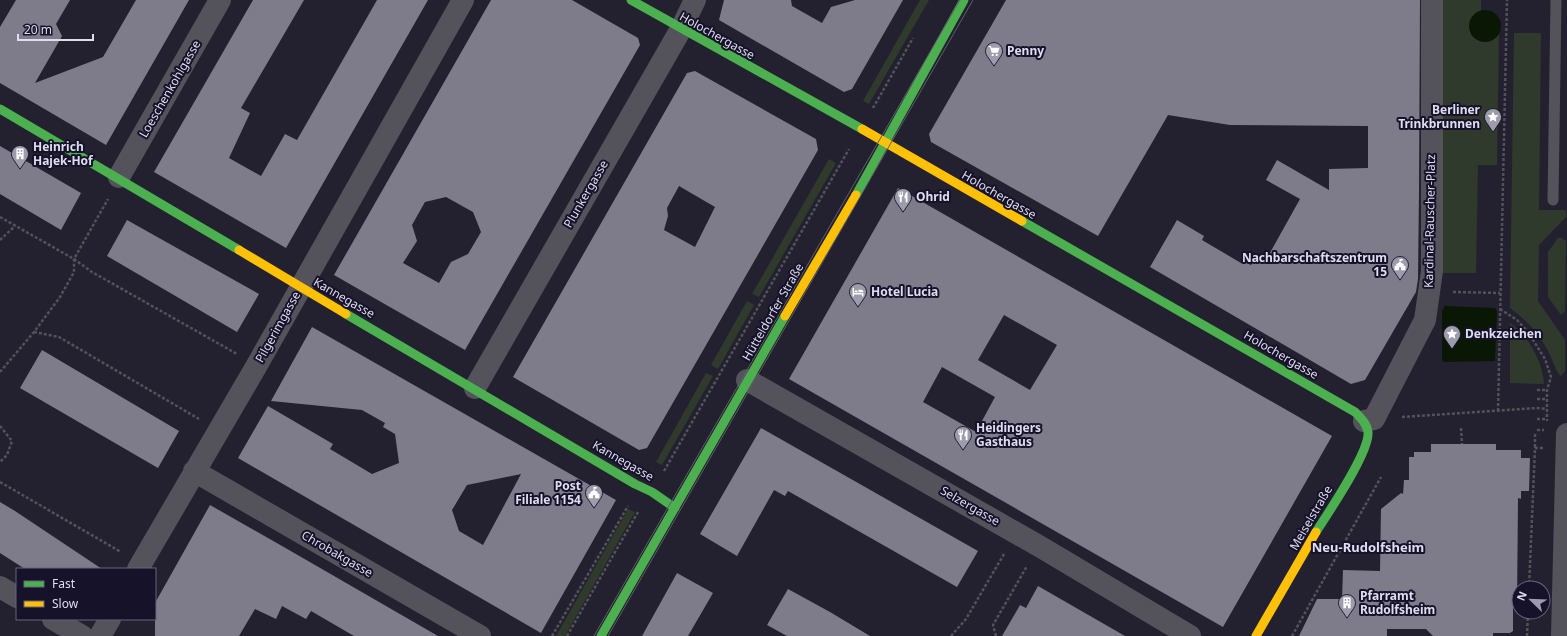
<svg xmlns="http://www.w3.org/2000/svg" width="1567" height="636" font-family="'Noto Sans',sans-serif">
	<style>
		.green { fill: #2f3a2c }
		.water { fill: #091704 }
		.building { fill: #7e7c8a; fill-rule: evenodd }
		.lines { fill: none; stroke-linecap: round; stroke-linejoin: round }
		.path { stroke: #53525a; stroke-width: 2.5; stroke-dasharray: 3 2; stroke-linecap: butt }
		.lane { stroke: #54535b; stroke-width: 11 }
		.street { stroke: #54535b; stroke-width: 22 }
		.fast { stroke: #4caf50; stroke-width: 9 }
		.slow { stroke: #ffc107; stroke-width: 9 }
		.tram { stroke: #5f5f66; stroke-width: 1 }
		.labels { text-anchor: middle; stroke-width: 4; stroke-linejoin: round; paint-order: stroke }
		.street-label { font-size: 12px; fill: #dfdef0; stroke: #16122a }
		.poi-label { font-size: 12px; font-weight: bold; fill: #dfdef0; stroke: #16122a; text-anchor: start }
		.neighbourhood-label { font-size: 13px; font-weight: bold; fill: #dfdef0; stroke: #16122a }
	</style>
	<rect width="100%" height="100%" fill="#23212f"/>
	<path class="green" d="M920,0H929L869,104L863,101Z
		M1442,0H1481V11L1475,14L1469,25L1472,36C1481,44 1493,44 1499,33L1497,165H1478L1476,273H1439Z
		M1514,33H1541L1539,210H1566V217L1539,245L1538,301L1565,340V371L1561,376C1556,373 1554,363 1551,357C1542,337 1528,321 1510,308Z
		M829,159L836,163L759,297L752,294Z
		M1558,238H1561L1566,241L1565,311L1561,315L1548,297V252Z
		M747,301L754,305L718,369L711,365Z
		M1510,323C1528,335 1543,362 1544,384L1510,383Z
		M706,373L713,376L662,465L656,462Z
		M628,509L635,512L565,636H556Z"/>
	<path class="water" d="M1469 26a16 16 0 1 1 32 0a16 16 0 1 1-32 0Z
		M1445,306L1495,308L1497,311L1495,361L1445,362L1442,361V311Z"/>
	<path class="building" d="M16,0H70L56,24L62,36L35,83L103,57L136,0H189L106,145L0,83V27Z
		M253,0H304L241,108L250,113L229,158L261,176L285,134L297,140L377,0H428L286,248L154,172Z
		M491,0H572L638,38L640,45L465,350L334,275ZM446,197L473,212L481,232L468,254L451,262L439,283L403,263L417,241L412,225L425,202Z
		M724,0H791L792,6L822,23L831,7L855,0H903L852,89L844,92L719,20Z
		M1006,0H1420L1419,191L1418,279L1416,292L1365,380L1351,384L1150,267L1177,220L1204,236L1202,240L1241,263L1243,261L1251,265L1255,260L1258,262L1260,257L1266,260L1300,199L1266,180L1277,160L1329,190V169L1368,168V126L1230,125L1168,115L1098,236L931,142L929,134Z
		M695,71L816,139L818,150L647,448L639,450L513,377L687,73ZM679,186L715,207L695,247L664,230L668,216L667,208Z
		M0,146L81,193L61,230L0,194Z
		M898,188L1332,436L1223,627L789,379ZM1004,315L1057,345L1030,390L978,360ZM942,367L995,397L976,432L923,402Z
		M127,220L259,294L237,332L107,256Z
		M312,327L616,500L541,633L238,458L268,406L333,444L330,449L372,474L399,463L395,434L383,427L385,423L362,410L271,401ZM521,474L483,545L459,531L452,510L467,485Z
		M42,350L179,431L158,468L20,388Z
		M761,428L978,551L957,587L788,491L785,496L774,490L737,556L700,534Z
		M1431,444H1496V450H1521V458H1530L1529,491H1521V499L1518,498L1517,605H1513V631L1510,633H1493V636H1433L1426,629H1387V636H1299L1317,599H1342L1343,570L1380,571L1381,509L1401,493L1403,494L1404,480H1409V457H1414V452H1431Z
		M0,502L15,511L102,569H25L0,553Z
		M210,505L289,550L438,636H354L311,611L306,619L282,606L276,619L255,609L239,636H155V603Z
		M677,573L713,593L688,636H642Z
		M1038,586L1125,636H1002L1020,605L1026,608Z
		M788,589L830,612L870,636H787L767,625Z"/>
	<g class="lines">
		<path class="path" d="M873,108L913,38
			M0,217L74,259L92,272L237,354
			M0,240L15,226
			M1453,292L1500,293
			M1500,309L1517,320L1528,332L1545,359L1551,377L1547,390V421
			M34,332L59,337L199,419
			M0,372L34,332L60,297L74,272V259L108,199
			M1537,390H1547
			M1537,399H1547
			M1498,411L1507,0
			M1402,417L1537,408L1547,409
			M1537,419H1547
			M0,426L12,441L7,455L0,462
			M1461,428L1462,444
			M1537,430H1544
			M1535,434V448
			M664,471L849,149
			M0,482L121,552
			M1529,588L1535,448H1543
			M552,636L628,506
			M567,636L638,512
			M951,636L966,619L1004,554
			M996,636L993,625L1027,566
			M1292,636L1381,477
			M1527,636L1528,612"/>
		<path class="lane" d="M1553,200L1556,0"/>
		<path class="street" d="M119,177L220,0
			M747,380L1039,546L1190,636
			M475,388L681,29L695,0
			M1364,421L1374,419L1425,320L1432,271V0
			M194,471L480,636
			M138,569L257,365L463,0
			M0,587L17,597
			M53,619L82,636
			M100,636L110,619
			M1562,636L1567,434"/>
		<path class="fast" d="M631,0L862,129
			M0,109L239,250
			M856,195L964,0
			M1022,221L1355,412C1361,418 1367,424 1368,432C1370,452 1328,513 1316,532
			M346,314L635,484L652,492L675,508
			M601,636L785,316"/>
		<path class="slow" d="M862,129L1022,221
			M239,250L346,314
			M785,316L856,195
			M1256,636L1316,532"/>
		<path class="tram" d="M594,636L960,0
			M608,636L973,0"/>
	</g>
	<defs>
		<symbol id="supermarket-pin" viewBox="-11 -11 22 30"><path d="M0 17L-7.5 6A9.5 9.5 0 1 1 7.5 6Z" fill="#9d9cac" stroke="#16122a"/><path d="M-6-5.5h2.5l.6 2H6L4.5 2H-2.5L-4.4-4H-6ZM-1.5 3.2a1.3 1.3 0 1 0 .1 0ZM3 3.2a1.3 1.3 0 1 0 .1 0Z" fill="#fff"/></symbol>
		<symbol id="sight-pin" viewBox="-11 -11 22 30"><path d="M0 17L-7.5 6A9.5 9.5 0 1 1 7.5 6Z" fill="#9d9cac" stroke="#16122a"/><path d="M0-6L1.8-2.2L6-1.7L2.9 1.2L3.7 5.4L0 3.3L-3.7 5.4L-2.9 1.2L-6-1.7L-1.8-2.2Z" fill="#fff"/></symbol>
		<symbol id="building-pin" viewBox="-11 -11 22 30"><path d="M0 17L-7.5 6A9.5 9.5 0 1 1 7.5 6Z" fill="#9d9cac" stroke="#16122a"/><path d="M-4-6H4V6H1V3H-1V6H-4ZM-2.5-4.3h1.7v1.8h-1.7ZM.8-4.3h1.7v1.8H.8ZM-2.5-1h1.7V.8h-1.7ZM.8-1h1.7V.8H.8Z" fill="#fff"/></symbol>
		<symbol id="restaurant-pin" viewBox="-11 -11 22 30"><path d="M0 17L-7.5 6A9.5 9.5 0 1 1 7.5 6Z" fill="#9d9cac" stroke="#16122a"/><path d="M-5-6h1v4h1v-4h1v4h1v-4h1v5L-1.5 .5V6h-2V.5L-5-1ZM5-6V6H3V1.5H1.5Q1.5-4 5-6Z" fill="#fff"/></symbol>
		<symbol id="civic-pin" viewBox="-11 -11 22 30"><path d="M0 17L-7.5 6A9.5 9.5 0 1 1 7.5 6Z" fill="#9d9cac" stroke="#16122a"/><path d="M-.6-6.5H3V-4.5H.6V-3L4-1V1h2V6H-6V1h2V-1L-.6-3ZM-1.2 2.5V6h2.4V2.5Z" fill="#fff"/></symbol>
		<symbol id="hotel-pin" viewBox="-11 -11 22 30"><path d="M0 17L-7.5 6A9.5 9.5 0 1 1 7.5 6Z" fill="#9d9cac" stroke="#16122a"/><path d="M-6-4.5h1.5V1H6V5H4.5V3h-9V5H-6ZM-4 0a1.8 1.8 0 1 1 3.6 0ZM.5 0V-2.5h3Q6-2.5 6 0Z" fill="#fff"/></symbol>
	</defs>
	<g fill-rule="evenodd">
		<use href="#supermarket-pin" x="984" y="41" width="20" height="27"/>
		<use href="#sight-pin" x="1483" y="107" width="20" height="27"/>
		<use href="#building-pin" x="10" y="144" width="20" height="27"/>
		<use href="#restaurant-pin" x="893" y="187" width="20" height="27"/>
		<use href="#civic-pin" x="1390" y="255" width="20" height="27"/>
		<use href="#hotel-pin" x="848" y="282" width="20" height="27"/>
		<use href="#sight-pin" x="1442" y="324" width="20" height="27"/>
		<use href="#restaurant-pin" x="953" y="425" width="20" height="27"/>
		<use href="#civic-pin" x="584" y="483" width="20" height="27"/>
		<use href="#building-pin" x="1337" y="593" width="20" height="27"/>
	</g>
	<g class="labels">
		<g class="street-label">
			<text transform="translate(717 36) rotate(29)" y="4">Holochergasse</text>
			<text transform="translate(170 89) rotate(-60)" y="4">Loeschenkohlgasse</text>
			<text transform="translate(586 194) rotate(-60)" y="4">Plunkergasse</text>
			<text transform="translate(999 195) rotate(30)" y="4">Holochergasse</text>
			<text transform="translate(1430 221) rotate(-89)" y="4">Kardinal-Rauscher-Platz</text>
			<text transform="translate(344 298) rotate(30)" y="4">Kannegasse</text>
			<text transform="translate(773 312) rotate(-60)" y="4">Hütteldorfer Straße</text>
			<text transform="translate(278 327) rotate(-61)" y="4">Pilgerimgasse</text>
			<text transform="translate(1281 355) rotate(30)" y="4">Holochergasse</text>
			<text transform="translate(623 461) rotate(30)" y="4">Kannegasse</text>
			<text transform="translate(970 506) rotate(30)" y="4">Selzergasse</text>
			<text transform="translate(1311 518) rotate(-60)" y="4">Meiselstraße</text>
			<text transform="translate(337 554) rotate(30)" y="4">Chrobakgasse</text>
		</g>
		<g class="poi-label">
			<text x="1007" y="55">Penny</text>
			<text x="1480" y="114" text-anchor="end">Berliner<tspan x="1480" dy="14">Trinkbrunnen</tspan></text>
			<text x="33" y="151">Heinrich<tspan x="33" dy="14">Hajek-Hof</tspan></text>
			<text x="916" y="201">Ohrid</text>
			<text x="1387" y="262" text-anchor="end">Nachbarschaftszentrum<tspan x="1387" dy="14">15</tspan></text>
			<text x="871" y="296">Hotel Lucia</text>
			<text x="1465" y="338">Denkzeichen</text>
			<text x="976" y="432">Heidingers<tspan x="976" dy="14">Gasthaus</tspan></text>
			<text x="581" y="490" text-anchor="end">Post<tspan x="581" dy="14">Filiale 1154</tspan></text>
			<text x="1360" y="600">Pfarramt<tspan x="1360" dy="14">Rudolfsheim</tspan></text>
		</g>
		<g class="neighbourhood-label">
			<text x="1368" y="552">Neu-Rudolfsheim</text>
		</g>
	</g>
	<rect x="16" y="568" width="140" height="52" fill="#16122a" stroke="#666479"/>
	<rect x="24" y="581" width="20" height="6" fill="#4caf50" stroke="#666479"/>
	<text x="52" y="588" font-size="12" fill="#dfdef0">Fast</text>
	<rect x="24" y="601" width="20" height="6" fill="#ffc107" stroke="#666479"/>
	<text x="52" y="608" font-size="12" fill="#dfdef0">Slow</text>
	<g transform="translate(1531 600) rotate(293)"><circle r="19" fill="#16122a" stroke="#666479"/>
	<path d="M0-3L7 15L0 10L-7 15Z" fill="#9d9cac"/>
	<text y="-6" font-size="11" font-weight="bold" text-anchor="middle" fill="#dfdef0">N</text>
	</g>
	<path d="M18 34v6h75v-6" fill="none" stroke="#dfdef0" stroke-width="2"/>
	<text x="24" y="34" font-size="12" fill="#dfdef0" stroke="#16122a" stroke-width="3" paint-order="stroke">20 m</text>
</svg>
